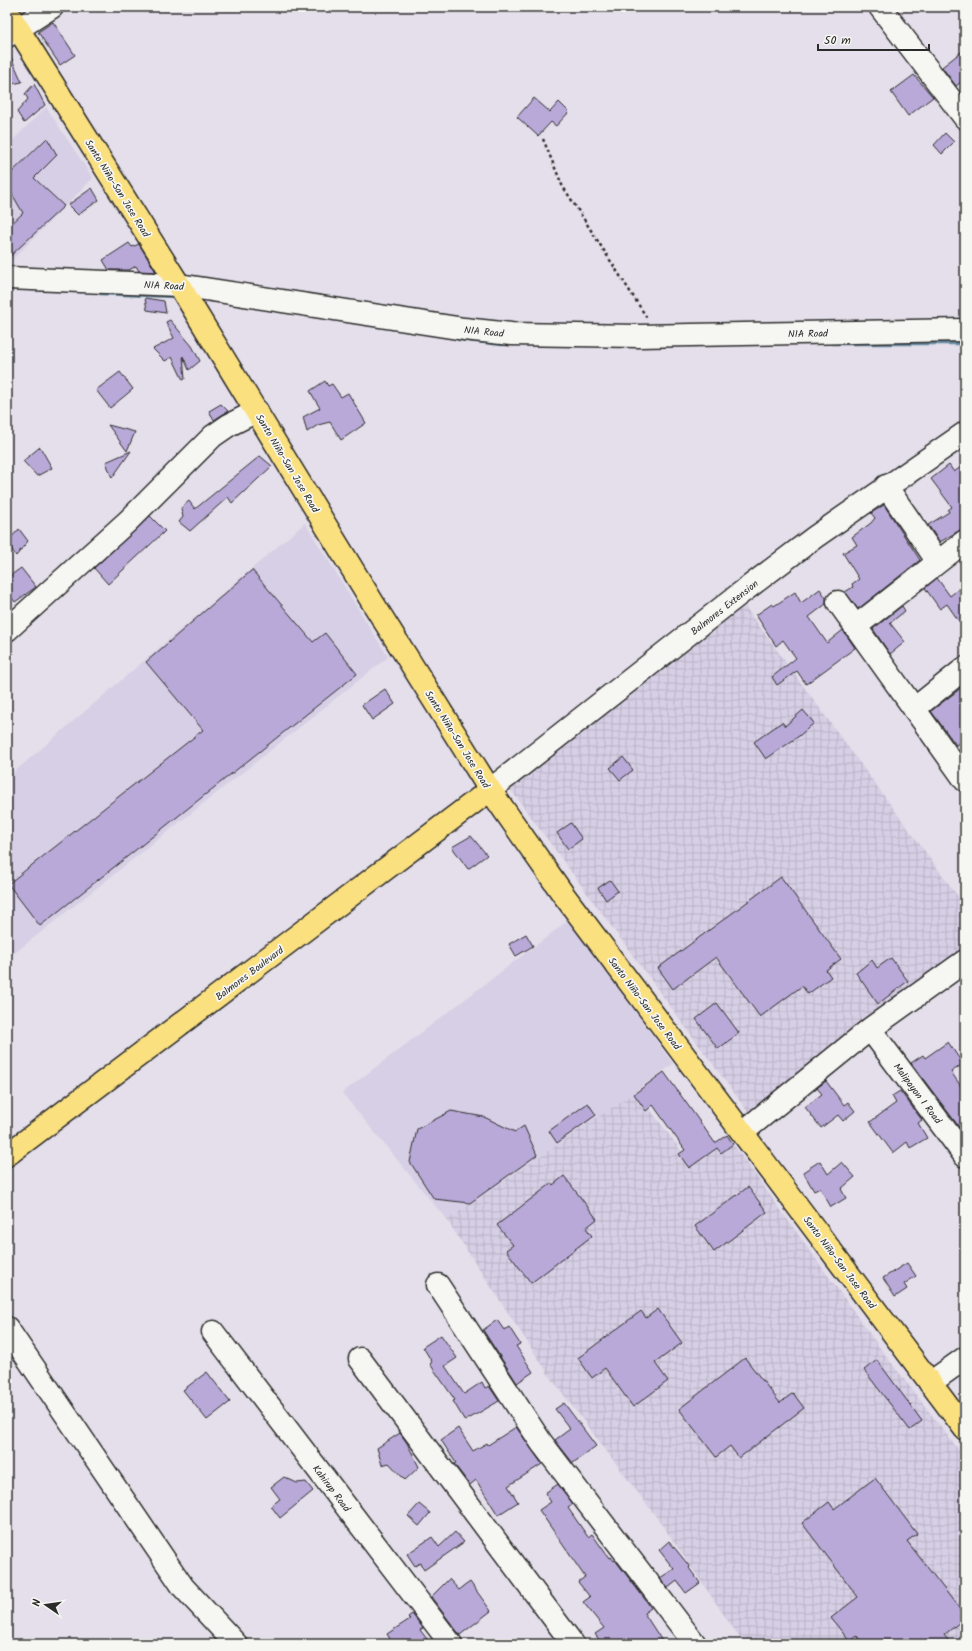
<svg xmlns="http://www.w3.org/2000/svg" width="972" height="1651" font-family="Kalam,sans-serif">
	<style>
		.built { fill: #d7cfe5 }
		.industrial { fill: url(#industrial-grid) }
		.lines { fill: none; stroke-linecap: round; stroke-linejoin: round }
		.stream { stroke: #688ca2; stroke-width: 4.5 }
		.building { fill: #b9a9d9; stroke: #2b2b2b }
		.minor-casing { stroke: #2b2b2b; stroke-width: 25 }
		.major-casing { stroke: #2b2b2b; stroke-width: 25 }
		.path { stroke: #2b2b2b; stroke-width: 2.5; stroke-dasharray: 3 3; stroke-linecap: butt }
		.minor { stroke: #f6f6f2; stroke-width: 22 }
		.major { stroke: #fbe080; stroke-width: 22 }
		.labels { text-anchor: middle; stroke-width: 3.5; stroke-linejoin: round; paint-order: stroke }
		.street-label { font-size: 10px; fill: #2b2b2b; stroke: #f6f6f2 }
	</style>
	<defs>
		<pattern id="industrial-grid" width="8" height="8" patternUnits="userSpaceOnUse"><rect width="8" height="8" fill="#d7cfe5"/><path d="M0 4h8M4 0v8" fill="none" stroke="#b9b2c5"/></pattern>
	</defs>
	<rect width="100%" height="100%" fill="#e4dfea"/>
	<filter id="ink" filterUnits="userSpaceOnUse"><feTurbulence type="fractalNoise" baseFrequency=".025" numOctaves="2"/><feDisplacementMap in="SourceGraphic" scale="8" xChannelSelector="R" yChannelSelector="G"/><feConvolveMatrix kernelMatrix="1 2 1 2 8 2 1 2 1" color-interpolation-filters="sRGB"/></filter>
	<g filter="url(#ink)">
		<path class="built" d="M46,107L93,178L7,265V146Z
			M305,523L388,657L7,959V778Z
			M569,920L673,1064L636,1091L447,1220L342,1093Z"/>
		<path class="industrial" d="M743,604L965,906V949L748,1112L511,790Z
			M636,1091L692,1165L728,1137L883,1352L965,1458V1644H744L661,1523L551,1378L447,1220Z"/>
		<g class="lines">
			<path class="stream" d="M100,293L174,296
				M459,339L503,344
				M833,343H965"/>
		</g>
		<path class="building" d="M53,22L75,55L60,65L38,32Z
			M7,48L22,82L7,85Z
			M965,49V79L956,86L942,67Z
			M914,75L933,97L908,116L891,92Z
			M34,84L45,105L24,123L17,112L28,99L25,94Z
			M534,98L550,112L559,102L569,112L556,126L551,122L538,136L517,117Z
			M945,133L954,142L942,154L934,145Z
			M47,138L57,155L34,178L64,206L7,259V228L23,213L7,185V177Z
			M92,188L99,200L78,215L68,205Z
			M129,243L132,247L139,244L156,272L139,271L136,266L129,270H109L103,260Z
			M145,298L164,301L166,313L147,310Z
			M170,320L192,346L200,361L189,370L183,356L185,379L183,380L172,357L165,361L153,349L174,338L166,322Z
			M120,372L133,389L110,408L96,390Z
			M325,381L328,386L332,384L341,397L348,393L366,423L341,440L330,422L318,425L307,432L303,417L320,408L310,391Z
			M221,404L228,411L214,420L209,411Z
			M108,425L135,432L127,451Z
			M40,447L52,468L37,476L23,461Z
			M131,451L112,478L106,462Z
			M260,456L272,466L232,503L228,497L190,531L179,522L183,517L181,508L189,501L195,509Z
			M965,464V527L940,542L928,525L949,512L948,510L952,507L931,479L949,465L954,472Z
			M884,505L920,560L858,609L845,592L853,587L852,584L859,579L843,553L857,545L852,537L871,523L875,518L871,513Z
			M150,516L165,531L108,584L94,568Z
			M19,529L28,541L16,556L7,542Z
			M21,568L36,587L15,602L7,591V578Z
			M252,570L313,642L325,633L357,674L40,926L8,884L203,730L146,662Z
			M937,578L950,596L965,584V630L947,604L940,609L925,588Z
			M820,589L826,598V604L809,617L827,643L843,630L855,648L806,684L797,671L777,685L772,677L796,658L783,640L776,646L756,615L772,604L774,606L795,592L801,603Z
			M902,606L905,611L890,623L905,642L890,654L873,629Z
			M965,685V740L956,745L931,711Z
			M385,689L395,704L372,720L362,705Z
			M803,710L814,723L799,736L766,759L754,742L782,722L785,726Z
			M623,757L633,770L620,780L610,768Z
			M571,823L582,839L568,849L557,833Z
			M471,836L487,855L468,869L452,847Z
			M781,877L841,959L826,970L831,977L808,994L802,986L760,1017L716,957L673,989L658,968Z
			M610,880L618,891L606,900L598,888Z
			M526,934L533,946L516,956L509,944Z
			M891,958L908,981L878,1004L856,973L872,960L877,968Z
			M717,1003L739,1033L718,1049L696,1019Z
			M948,1042L963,1064L951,1072L965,1092V1124L960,1128L911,1063L923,1055L925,1058Z
			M664,1072L715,1143L727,1135L733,1144L721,1153L717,1148L689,1168L679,1154L685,1150L653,1105L646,1111L634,1094Z
			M826,1081L844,1105L848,1102L855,1111L843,1121L838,1115L821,1128L805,1107L822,1094L817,1088Z
			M900,1091L922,1120L918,1123L927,1138L910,1148L907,1142L893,1153L870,1122L896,1103L892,1096Z
			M588,1103L596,1115L557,1143L549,1131Z
			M451,1111L484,1117L515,1132L524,1126L537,1155L470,1203L434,1199L410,1162L417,1129Z
			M820,1161L828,1174L842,1162L855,1177L841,1189L846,1198L831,1207L820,1188L814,1191L803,1172Z
			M564,1176L597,1219L586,1228L592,1236L531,1283L506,1250L513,1245L497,1225L552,1183L553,1185Z
			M748,1187L767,1212L714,1252L695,1226Z
			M907,1263L916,1276L904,1284L907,1289L895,1297L883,1278Z
			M658,1309L682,1343L655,1363L668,1381L633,1407L605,1368L592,1378L578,1358L641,1311L646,1318Z
			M497,1320L504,1330L509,1327L520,1344L516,1346L533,1372L517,1383L483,1330Z
			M441,1335L457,1358L445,1366L464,1394L482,1382L485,1388L489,1386L499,1401L465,1421L453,1401L455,1400L430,1364L432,1362L423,1347Z
			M745,1358L780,1403L793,1393L804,1408L739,1458L730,1446L716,1457L679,1409Z
			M877,1360L922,1421L910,1430L864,1370Z
			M207,1372L230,1402L207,1420L183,1390Z
			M564,1403L596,1446L573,1463L555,1440L570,1429L555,1409Z
			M516,1427L542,1464L508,1486L518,1502L498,1515L476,1480L470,1485L454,1464L456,1463L441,1440L458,1428L473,1451L487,1443L488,1445Z
			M400,1433L407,1443L419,1467L405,1480L389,1463L382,1465L377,1448Z
			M284,1477L297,1483L306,1482L313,1491L280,1518L271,1506L280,1499L271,1487Z
			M875,1478L917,1534L907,1541L965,1616V1618L944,1635L951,1644H863L857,1636L850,1642L831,1618L858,1597L802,1523L829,1502L834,1509Z
			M558,1484L573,1504L568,1508L588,1537L592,1534L609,1558L611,1557L614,1561L615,1560L647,1602L651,1608L644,1613L664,1644H602L595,1634L604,1628L583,1602L590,1597L578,1582L585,1577L539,1510L551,1502L545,1493Z
			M419,1504L430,1513L419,1526L408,1516Z
			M455,1532L464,1542L424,1570L420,1563L415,1566L407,1554L432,1537L439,1547Z
			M669,1541L690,1567L689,1568L700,1583L686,1593L677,1581L668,1588L660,1578L674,1569L659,1550Z
			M449,1579L459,1590L470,1582L491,1611L460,1635L431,1597Z
			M412,1614L423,1628L420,1630L431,1644H393L387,1634L410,1619L408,1617Z"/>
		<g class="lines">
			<defs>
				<path id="minor" d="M880,7L965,118
					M7,36L52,7
					M7,278L179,285L464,329L511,334L639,336L965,330
					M886,486L938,562
					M838,602L965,780
					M855,627L965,541
					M7,630L128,521L213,436L229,425L257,411
					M914,709L965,668
					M490,790L737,596L815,537L965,433
					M870,1029L965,1156
					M743,1132L870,1029L965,961
					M438,1285L541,1442L695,1644
					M7,1328L183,1587L236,1644
					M213,1332L451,1644
					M360,1359L573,1644
					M930,1383L965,1358"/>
				<path id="major" d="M7,11L179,285L373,603L490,790L563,894L965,1429
					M7,1155L490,790"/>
			</defs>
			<use href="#minor" class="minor-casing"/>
			<use href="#major" class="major-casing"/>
			<path class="path" d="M543,139L562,185L647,318"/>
			<use href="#minor" class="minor"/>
			<use href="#major" class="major"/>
		</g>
	</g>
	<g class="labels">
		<g class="street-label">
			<text transform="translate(118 188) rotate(58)" y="4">Santo Niño-San Jose Road</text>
			<text transform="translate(164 285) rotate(3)" y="4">NIA Road</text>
			<text transform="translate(484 331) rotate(6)" y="4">NIA Road</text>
			<text transform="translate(808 333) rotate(-1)" y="4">NIA Road</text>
			<text transform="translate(288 463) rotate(59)" y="4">Santo Niño-San Jose Road</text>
			<text transform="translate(724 607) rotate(-38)" y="4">Balmores Extension</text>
			<text transform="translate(458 739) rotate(58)" y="4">Santo Niño-San Jose Road</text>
			<text transform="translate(249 973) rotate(-37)" y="4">Balmores Boulevard</text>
			<text transform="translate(645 1003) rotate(53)" y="4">Santo Niño-San Jose Road</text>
			<text transform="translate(918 1093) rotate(53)" y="4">Malipayon I Road</text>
			<text transform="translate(840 1262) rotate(53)" y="4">Santo Niño-San Jose Road</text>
			<text transform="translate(332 1488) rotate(53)" y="4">Kahirup Road</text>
		</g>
	</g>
	<rect width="972" height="1651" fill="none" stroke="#f6f6f2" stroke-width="24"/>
	<rect x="12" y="12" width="948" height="1627" fill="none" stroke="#2b2b2b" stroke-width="1.5" filter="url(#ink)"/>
	<g transform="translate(46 1605) rotate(283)" stroke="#f6f6f2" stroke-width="3" paint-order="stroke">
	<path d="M0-3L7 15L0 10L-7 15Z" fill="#2b2b2b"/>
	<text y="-6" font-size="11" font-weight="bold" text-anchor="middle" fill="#2b2b2b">N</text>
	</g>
	<path d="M818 44v6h111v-6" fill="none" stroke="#2b2b2b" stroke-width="2"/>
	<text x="824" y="44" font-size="12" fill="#2b2b2b" stroke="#f6f6f2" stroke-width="3" paint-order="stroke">50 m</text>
</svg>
